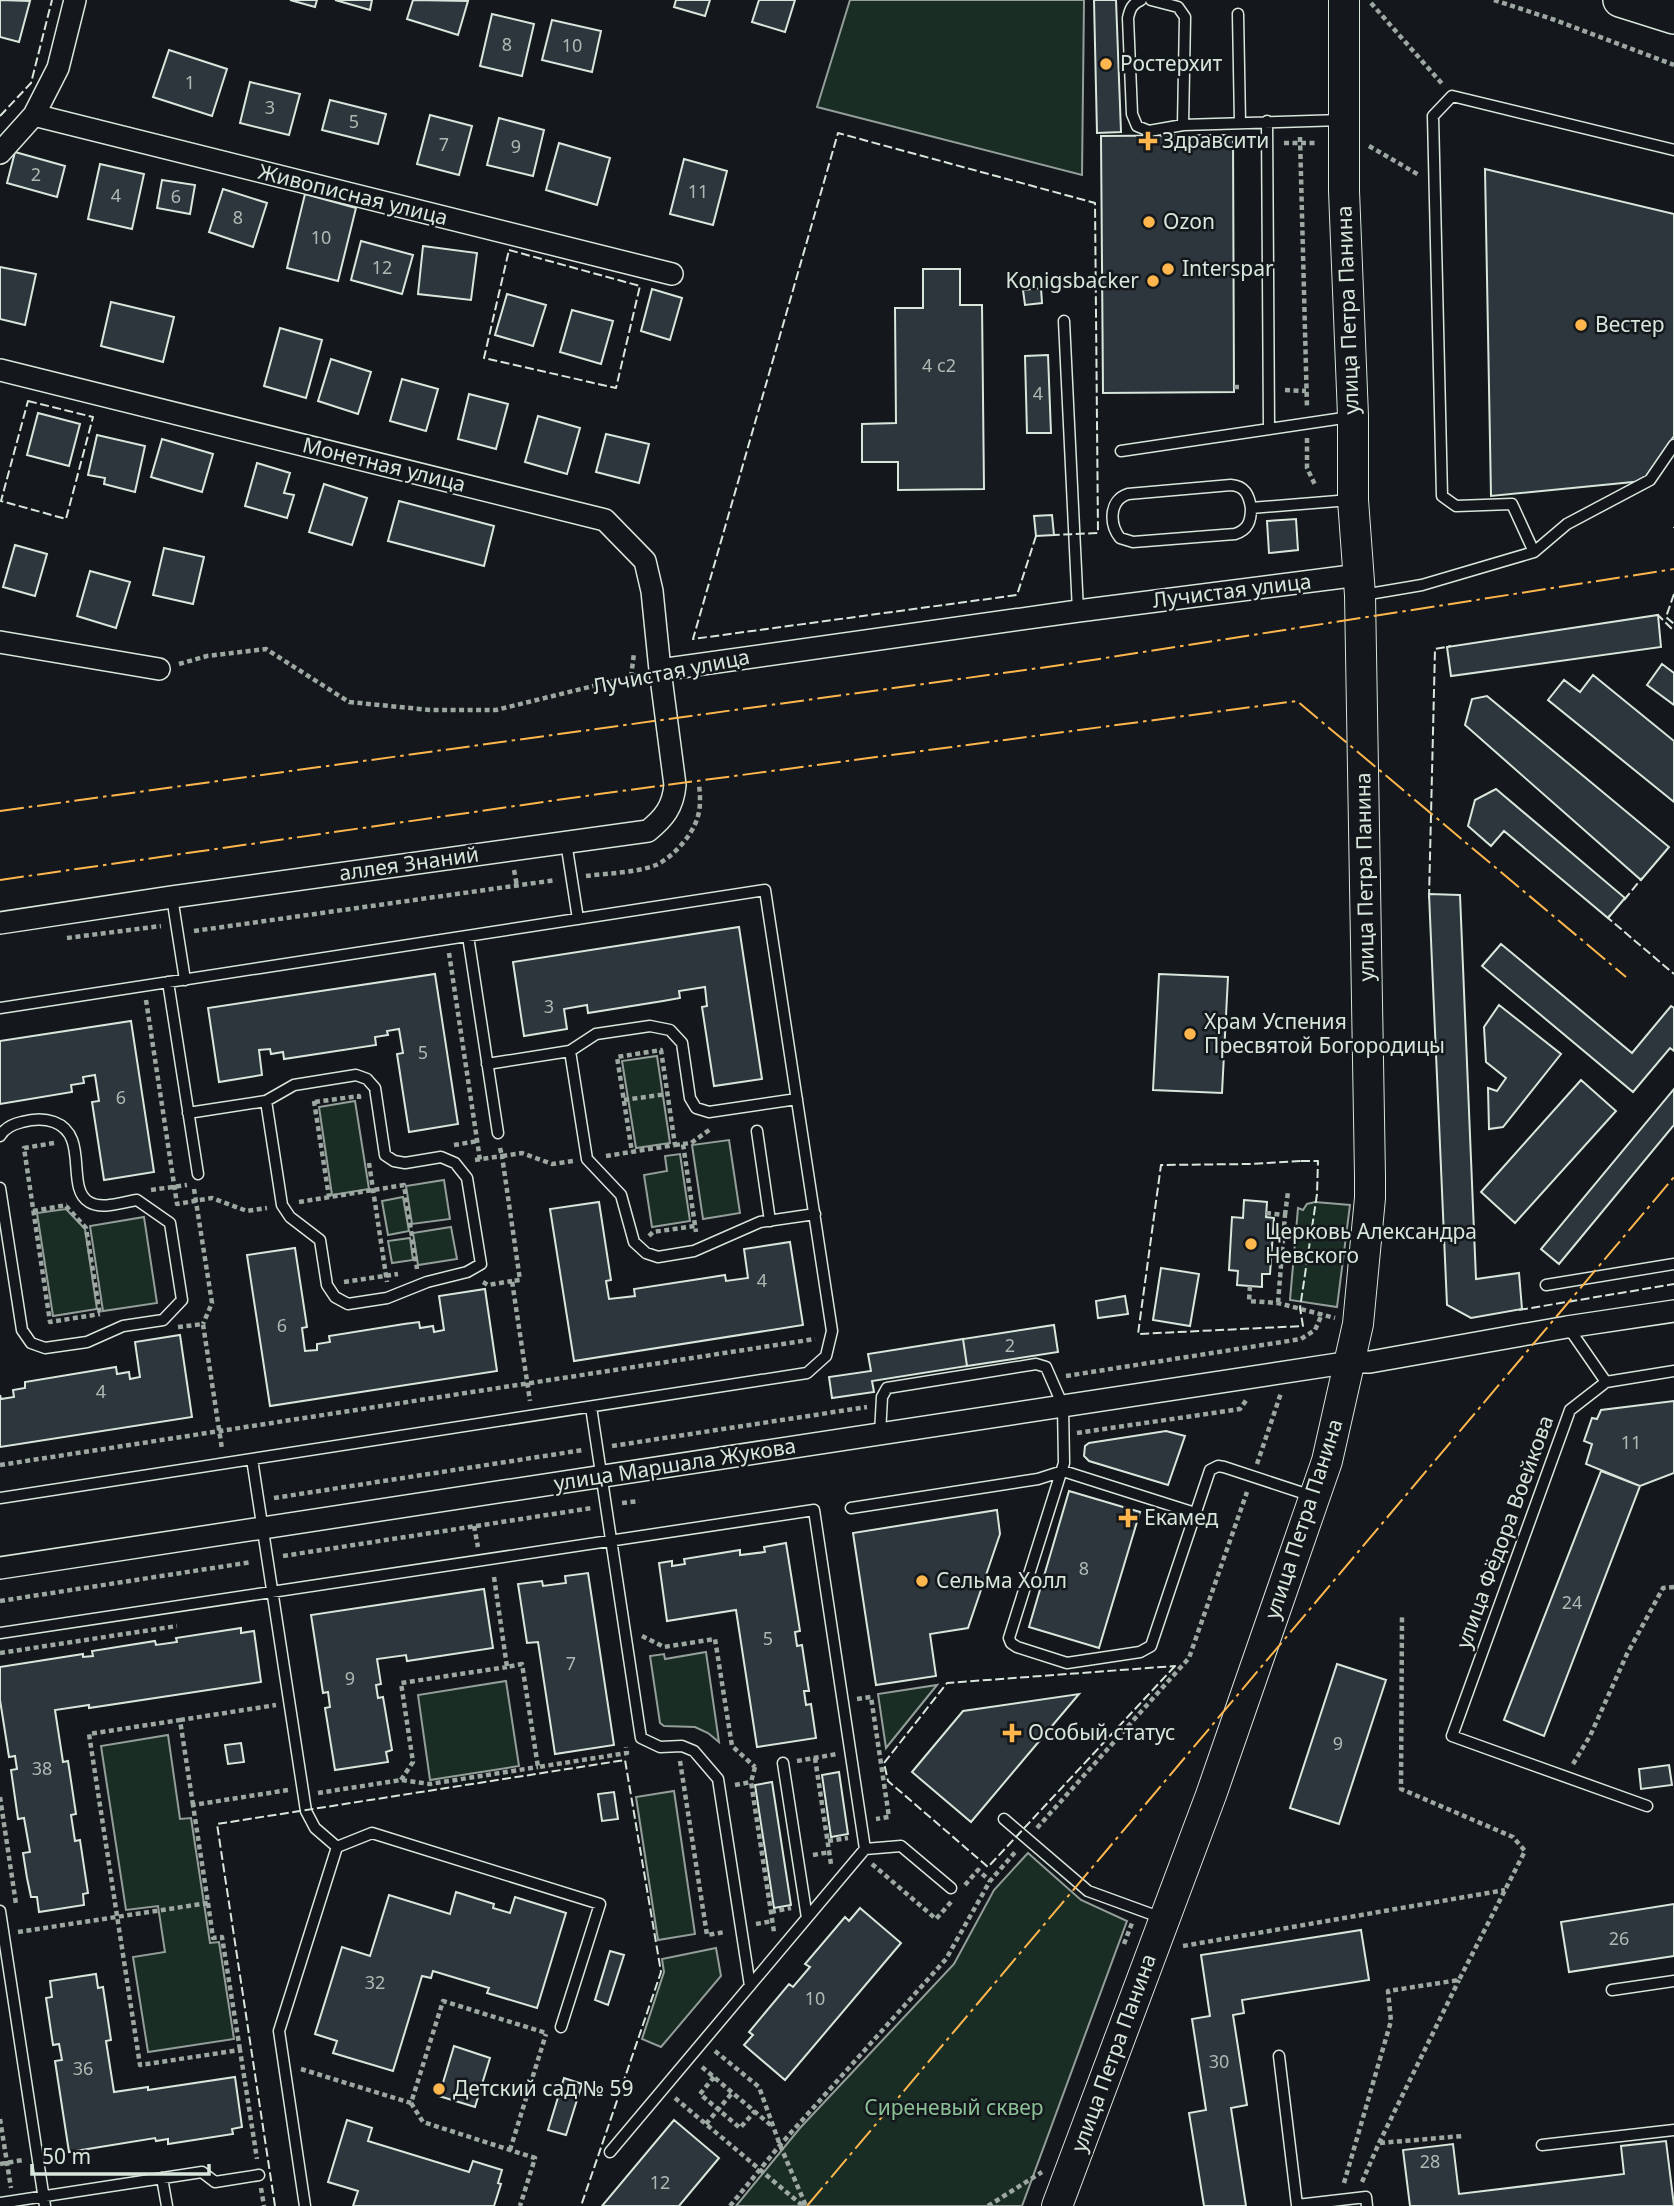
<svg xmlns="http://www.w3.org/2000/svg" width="1674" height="2206" font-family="'Noto Sans',sans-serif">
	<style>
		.green { fill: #1a2d24; stroke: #939e99; stroke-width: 2 }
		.building { fill: #2c363c; stroke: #d8e6dc; stroke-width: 2 }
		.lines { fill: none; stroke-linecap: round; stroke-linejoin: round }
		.lane-casing { stroke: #d8e6dc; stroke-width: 13 }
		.street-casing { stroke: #d8e6dc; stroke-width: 24 }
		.secondary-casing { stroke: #d8e6dc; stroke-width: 32 }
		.primary-casing { stroke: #d8e6dc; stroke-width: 36 }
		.path { stroke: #9da8a2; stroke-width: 4.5; stroke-dasharray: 5 3.5; stroke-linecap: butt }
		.lane { stroke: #14181c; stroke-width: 10 }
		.street { stroke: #14181c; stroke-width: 21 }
		.secondary { stroke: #14181c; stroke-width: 30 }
		.primary { stroke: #14181c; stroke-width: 33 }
		.fence { stroke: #d8e6dc; stroke-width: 2; stroke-dasharray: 9 3.5; stroke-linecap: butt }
		.power { stroke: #ffb74d; stroke-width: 2; stroke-dasharray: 24 5 3.5 5; stroke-linecap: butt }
		.poi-dot { fill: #ffb74d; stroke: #14181c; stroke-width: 2.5 }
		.labels { text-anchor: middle; stroke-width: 5; stroke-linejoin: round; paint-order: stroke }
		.number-label { font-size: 18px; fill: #adbab4 }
		.poi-label { font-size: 21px; fill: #d8e6dc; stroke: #14181c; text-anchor: start }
		.street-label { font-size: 21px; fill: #d8e6dc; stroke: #14181c }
		.park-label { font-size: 21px; fill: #8ac095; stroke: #14181c }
	</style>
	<rect width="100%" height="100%" fill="#14181c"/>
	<path class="green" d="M850,0H1084L1082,175L817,107Z
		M657,1056L670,1143L636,1148L622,1061Z
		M355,1101L369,1189L332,1195L319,1107Z
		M729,1140L740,1213L703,1219L692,1145Z
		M680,1154L690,1221L652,1227L644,1175L667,1171L665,1156Z
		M444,1180L450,1219L412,1224L406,1186Z
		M403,1197L409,1231L388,1235L382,1201Z
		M1315,1202L1350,1205L1337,1307L1290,1300L1298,1208L1303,1210L1307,1204Z
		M66,1209L85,1229L97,1309L53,1316L37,1213Z
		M144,1217L157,1303L103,1311L90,1226Z
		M451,1227L457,1259L418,1265L413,1233Z
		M410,1238L413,1260L392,1263L388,1241Z
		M706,1652L719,1742L708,1733L695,1727L664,1726L660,1723L650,1656L664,1654L665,1659Z
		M506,1681L519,1766L430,1780L418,1695Z
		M937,1685L886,1748L878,1694Z
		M168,1735L180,1819L191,1818L210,1943L219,1942L234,2039L148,2052L133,1957L165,1952L158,1906L126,1910L101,1746Z
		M674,1791L695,1934L658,1940L636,1797Z
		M1028,1853L1081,1900L1127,1921L1022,2206H736L800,2128L954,1964L994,1890Z
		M716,1948L721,1976L661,2047L642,2039L664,1972L662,1959Z"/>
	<path class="building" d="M0,0L30,1L19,42L0,37Z
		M290,0H317L315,7Z
		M335,0H372L370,10Z
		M413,0L468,1L458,35L407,19Z
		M676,0H710L705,16L674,7Z
		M759,0H795L785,32L752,22Z
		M1094,0H1116L1121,132L1097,133Z
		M492,14L534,24L522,76L480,66Z
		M552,20L601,31L592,72L542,60Z
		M169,50L227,69L212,116L153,97Z
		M250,82L300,94L289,135L240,123Z
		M330,100L386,114L378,144L322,130Z
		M430,115L472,126L459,175L417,164Z
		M499,118L544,130L533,176L487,165Z
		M1233,135L1234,392L1103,393L1101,136Z
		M559,143L610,158L597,205L546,190Z
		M15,152L65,166L57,197L7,183Z
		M684,159L727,171L713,225L670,214Z
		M100,164L144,174L132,229L88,219Z
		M1485,169L1674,214V436L1643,481L1491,496Z
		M162,180L195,185L190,214L157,208Z
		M223,189L267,203L253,247L209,232Z
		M305,194L356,208L338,281L287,268Z
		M361,241L413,255L402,294L351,280Z
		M423,246L477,253L471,300L418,294Z
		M0,267L36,274L25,325L0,319Z
		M923,269H960V305H982L984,489L898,490V462H862V424L896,423L895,308H923Z
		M1041,288L1042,303L1025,305L1023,290Z
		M652,289L682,298L670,340L641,331Z
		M507,294L546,305L533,346L495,335Z
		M111,302L174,317L163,362L101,346Z
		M572,310L613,321L601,364L560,352Z
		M280,328L322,340L306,398L264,386Z
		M1048,355L1051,433H1027L1025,356Z
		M331,359L371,372L358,414L318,401Z
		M402,379L438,389L426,431L390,421Z
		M469,394L508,404L496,449L458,439Z
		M38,413L80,424L69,466L27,455Z
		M538,416L580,428L567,474L525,462Z
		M606,434L649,444L639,483L596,472Z
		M97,435L145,446L135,492L104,484L105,478L88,475Z
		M162,439L213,454L202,492L151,477Z
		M257,463L290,473L284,493L294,495L287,518L245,506Z
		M324,484L367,498L352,545L309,532Z
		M399,501L494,526L484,566L388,541Z
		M1052,515L1054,535L1036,536L1034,516Z
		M1296,519L1298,550L1269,553L1267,521Z
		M15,545L47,554L35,596L3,587Z
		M164,548L204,557L193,604L153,595Z
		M90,571L130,582L116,628L77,616Z
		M1658,615L1661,647L1451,676L1447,647Z
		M1662,664L1674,673V705L1647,685Z
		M1593,675L1674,741V802L1548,700L1564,680L1580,692Z
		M1487,696L1669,847L1641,880L1465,725L1472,699Z
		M1496,789L1625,898L1608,918L1504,831L1491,846L1468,826L1475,800Z
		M1429,894L1460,895L1476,1279L1519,1273L1522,1309L1471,1318L1447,1305Z
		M739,927L762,1079L714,1086L702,1007L707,1006L705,987L679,991L680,998L663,1001L588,1013L587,1005L564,1009L567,1029L524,1036L513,962Z
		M1501,944L1632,1053L1671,1006L1674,1008V1051L1670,1048L1633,1092L1482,966Z
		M435,974L458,1124L409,1132L397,1054L403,1053L399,1029L387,1031L388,1035L375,1037L376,1045L284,1059L283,1052L271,1054L270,1049L259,1050L262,1075L219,1082L208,1008Z
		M1159,974L1228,977L1222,1093L1153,1090Z
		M1499,1005L1561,1054L1503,1127L1489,1129L1488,1088L1497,1091L1506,1078L1486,1062L1484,1027Z
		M131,1021L154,1172L104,1180L92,1102L99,1101L95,1075L83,1077L84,1083L71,1085L72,1092L0,1104V1041Z
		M1581,1080L1616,1111L1515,1223L1481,1192Z
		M1674,1089V1125L1559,1264L1541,1249Z
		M1244,1200L1267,1202L1266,1217L1274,1218L1270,1274H1262V1287L1237,1285L1238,1271L1229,1270L1232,1217L1243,1218Z
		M599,1202L611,1280L606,1281L609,1299L635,1296L634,1289L706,1278L725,1275L726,1281L748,1278L744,1249L790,1242L803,1325L574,1361L550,1209Z
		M295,1248L307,1327L302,1328L305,1351L317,1350V1344L330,1342L329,1336L404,1324L419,1322L420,1328L433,1326L434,1332L444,1330L439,1296L485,1289L497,1371L270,1406L247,1255Z
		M1161,1268L1199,1274L1190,1326L1153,1320Z
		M1125,1296L1128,1314L1098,1318L1096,1301Z
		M1054,1325L1058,1352L967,1366L963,1339Z
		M180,1335L192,1417L0,1447V1395L1,1399L14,1397L13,1390L25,1388V1382L116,1367L117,1374L129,1372L130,1379L140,1377L135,1342Z
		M963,1339L967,1366L872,1381L874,1392L832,1398L829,1377L871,1371L868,1354Z
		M1674,1401V1473L1640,1486L1586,1464L1592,1444L1584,1441L1592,1418L1597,1419L1601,1410Z
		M1166,1431L1185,1436L1168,1485L1089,1461L1084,1456L1085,1446L1089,1443Z
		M1601,1471L1640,1486L1544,1736L1504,1720Z
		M1069,1491L1140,1512L1099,1648L1029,1627Z
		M997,1510L1000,1534L968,1628L930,1634L936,1676L876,1685L853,1533Z
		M786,1543L800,1631L795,1632L797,1646L802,1645L809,1691H804L806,1705L811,1704L816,1738L757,1747L736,1610L667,1621L659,1563L672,1561V1566L685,1564L684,1559L740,1550V1555L765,1552L764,1547Z
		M588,1573L614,1745L555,1754L538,1642L527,1643L518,1584L542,1581L543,1586L566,1583L565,1576Z
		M484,1589L493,1648L407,1661L406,1655L377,1659L381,1684L376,1685L378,1698L383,1697L392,1750L386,1752L388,1762L335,1770L325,1708L330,1707L328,1692L323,1693L311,1615Z
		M241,1628V1633L254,1631L261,1682L89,1708V1705L55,1710L63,1762L68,1761L76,1814L71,1815L75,1841L80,1840L88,1893L83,1894L84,1905L39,1912L37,1897H31L27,1878L23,1853L30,1852L24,1818L18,1819L11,1770L17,1769L15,1756L9,1757L0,1700V1667L83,1654V1657L93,1656L92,1651L155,1641L156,1645L177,1642L176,1638Z
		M1337,1664L1386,1680L1339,1824L1290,1808Z
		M1079,1694L971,1822L912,1772L963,1711Z
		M241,1743L244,1762L228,1764L225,1745Z
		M1669,1765L1672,1785L1641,1789L1639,1769Z
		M839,1772L848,1834L831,1837L822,1775Z
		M772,1782L791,1905L774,1908L755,1785Z
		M614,1792L618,1819L602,1821L598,1794Z
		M456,1892L494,1904L493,1908L510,1913L515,1897L566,1913L537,2008L487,1993L489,1988L433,1971L431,1978L422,1976L393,2071L333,2053L337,2041L315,2034L342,1947L370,1956L389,1895L450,1914Z
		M1674,1904V1956L1569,1972L1561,1922Z
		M860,1908L901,1943L785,2080L744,2045L753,2035L749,2032L789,1984L793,1987L810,1967L805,1964L845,1917L849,1921Z
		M1361,1930L1369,1980L1242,2000L1244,2013L1233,2015L1247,2105L1231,2108L1246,2206H1204L1189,2113L1206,2110L1192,2019L1210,2016L1201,1955Z
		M610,1951L624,1955L608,2005L595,2000Z
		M96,1974L98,1988L103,1987L111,2040L106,2041L114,2092L148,2087V2090L235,2077L242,2127L232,2129L233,2134L168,2144V2139L156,2141L155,2138L69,2152L55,2061L62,2060L59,2044L53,2045L46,1998L52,1997L50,1981Z
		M454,2046L490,2058L475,2107L439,2096Z
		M564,2078L582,2084L566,2135L548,2130Z
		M347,2120L372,2128L368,2141L469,2172L473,2161L502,2170L498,2183L501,2184L494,2206H353L358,2191L328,2182Z
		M674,2120L719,2158L679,2206H602Z
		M1666,2141L1674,2206H1410L1403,2150L1453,2144L1459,2194L1624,2174L1621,2146Z"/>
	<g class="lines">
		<defs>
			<path id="lane" d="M1141,0C1132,4 1130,9 1128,18L1132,114L1137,126L1149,131L1183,125L1342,120
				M1151,0L1178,7L1185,17L1183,125
				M1238,14L1240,123
				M1267,121L1269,428
				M1064,321L1078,611
				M1121,451L1350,417
				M1251,508C1251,521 1248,530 1235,534L1133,542L1120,538C1109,524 1109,500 1128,494L1231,485C1245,486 1249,495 1251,508L1350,500
				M1534,552L1512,504L1456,506L1442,496L1433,116L1452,96L1674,150
				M1363,595L1422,585L1534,552L1567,524L1650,480L1674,445
				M566,842L578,919
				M172,897L185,980
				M468,936L498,1133
				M168,982L198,1174
				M0,1008L765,890L832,1331L826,1356L807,1373L0,1498
				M570,1051L587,1159L621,1195L634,1242L646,1253L658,1257L694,1251L760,1222L815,1214
				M487,1064L570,1051L596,1034L650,1026L670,1030L682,1043L690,1098L696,1108L709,1112L797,1099
				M188,1113L266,1101L294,1085L356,1075L367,1079L375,1088L385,1155L394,1161L405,1163L441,1157L455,1163L467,1178L481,1264L467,1272L427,1282L387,1298L348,1304L335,1297L327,1285L320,1240L290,1217L282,1205L266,1101
				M757,1131L770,1221
				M0,1136C4,1129 13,1124 22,1122C33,1119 43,1118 54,1122C90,1135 65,1188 89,1202C102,1210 123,1202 137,1200L170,1223L182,1300L163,1320L123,1326L87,1342L45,1348L31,1343L22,1330L0,1188
				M1546,1285L1674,1264
				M1568,1327L1606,1382
				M591,1407L641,1738L660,1747L682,1746L694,1751L718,1779L750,1986
				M880,1434L882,1397L887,1388L1036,1364L1046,1367L1063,1406L1064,1463L1009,1638L1011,1643L1017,1647L1067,1663L1140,1652L1151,1646L1210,1470L1218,1466L1224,1467L1312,1496
				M252,1459L306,1811L315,1828L337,1847
				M851,1508L1038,1479L1063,1471L1195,1513
				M0,1633L814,1510L865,1849
				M783,1763L807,1918
				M1647,1806L1452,1736L1570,1410L1606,1382L1674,1371
				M1004,1819L1088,1891L1162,1918
				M337,1847L372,1833L600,1904L561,2027
				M0,1911L45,2206
				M1612,1990L1674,1981
				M1279,2056L1297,2205L1366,2197L1367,2206
				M1542,2145L1674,2130
				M610,2152L865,1849L901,1846L951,1888
				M162,2178L167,2206
				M0,2203L202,2172L215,2182L259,2175
				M305,2206L279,2031L337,1847"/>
			<path id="street" d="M34,115L672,274
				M0,153L34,115L58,68L75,0
				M0,370L605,520L645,561L652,591L660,670L675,785C673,807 664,818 648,831L172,897L0,923
				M0,642L159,669
				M660,670L1078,611L1359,575
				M0,1568L1351,1362H1370L1567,1327L1674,1311"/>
			<path id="secondary" d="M1057,2206L1211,1795L1327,1461L1358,1324L1370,1198V1176L1360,595L1353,500V416L1344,191V0"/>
			<path id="primary" d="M1620,0L1674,17"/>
		</defs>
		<use href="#lane" class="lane-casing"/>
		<use href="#street" class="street-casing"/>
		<use href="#secondary" class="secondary-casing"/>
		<use href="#primary" class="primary-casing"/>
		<path class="path" d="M1494,0L1555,20L1674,65
			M1371,3L1444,86
			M1300,137L1307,408
			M1284,143H1318
			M1369,146L1419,175
			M1234,387H1241
			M1285,390L1306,391
			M1307,438V468L1316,487
			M179,664L207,656L266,649L349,702L430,710H496L642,674
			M631,677L634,653
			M514,870L517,886
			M586,876C608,873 635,873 656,865C673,857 693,835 698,816C701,806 700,794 699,784
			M194,931L556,880
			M67,938L161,926
			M449,953L480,1160
			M146,1000L177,1204L212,1198L247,1211L267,1208
			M624,1100L667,1094
			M314,1101L329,1197
			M315,1102L359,1096V1099
			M54,1143L24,1148L50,1322L100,1314
			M683,1144L691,1143L712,1128
			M454,1145L478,1141
			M675,1145L683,1144L696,1232
			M500,1148L502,1156L522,1153L552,1164L573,1161
			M606,1156L675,1145L661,1050L617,1057L632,1152
			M475,1160L502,1156L520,1280L512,1281L530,1401
			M369,1163L387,1282
			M194,1189L212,1303L203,1324
			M151,1190L187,1185
			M299,1202L404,1185L417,1269
			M66,1206L86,1228L100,1315
			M33,1211L67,1205
			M1266,1213L1285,1215L1278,1303
			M1285,1215L1288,1192
			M649,1236L653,1232L695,1226
			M344,1282L398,1274
			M483,1282L488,1285L512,1281
			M1250,1286L1249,1301L1278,1303L1335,1318
			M178,1327L203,1324L222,1449
			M1066,1376L1301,1339L1315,1330L1322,1314
			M1077,1433L1240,1409L1247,1399
			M612,1446L867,1407
			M1257,1464L1281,1393
			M0,1465L815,1339
			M274,1498L583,1450
			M622,1503L639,1501
			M474,1526L478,1547
			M283,1556L592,1508
			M494,1577L507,1667L522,1664L538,1767L627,1753L626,1747
			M0,1601L252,1562
			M642,1636L664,1647L715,1639L732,1746L755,1767
			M0,1653L177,1626
			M857,1699L871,1697L889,1817L876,1819
			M180,1720L276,1705
			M815,1758L831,1864
			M680,1761L707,1935L725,1932
			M797,1761L837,1754
			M1573,1764L1590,1736L1627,1654L1663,1588L1674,1587
			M755,1767L751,1782L774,1932
			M401,1780L413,1762L401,1683L507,1667
			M735,1785L751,1782
			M318,1793L401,1780L430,1784L538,1767
			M0,1797L16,1904
			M193,1805L180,1720L89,1734L140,2065L240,2050L257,2159
			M1037,1828L1189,1658L1247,1492
			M828,1841L848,1838
			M813,1855L830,1852
			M872,1864L936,1919L951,1902
			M965,1885L978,1870L990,1881
			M208,1903L213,1938L222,1937L240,2050
			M771,1912L791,1908
			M756,1924L773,1921
			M18,1932L208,1903L193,1805L288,1790
			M1124,1944L1132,1923
			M1183,1946L1505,1890
			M715,2051L759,2087L780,2145L806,2206
			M702,2067L773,2127
			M301,2069L411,2103L443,2001L546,2033
			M714,2077L700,2094L740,2128L755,2111
			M675,2098L803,2206
			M411,2103L423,2122L535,2158L520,2206
			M0,2119L11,2188
			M706,2124L732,2093
			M1380,2143L1463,2136
			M510,2150L546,2034
			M0,2164L23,2160
			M1362,2182L1379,2143L1459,1980
			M1344,2183L1391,2021L1388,1991L1459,1980L1525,1851L1513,1837L1401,1789L1402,1615
			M261,2188L264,2206
			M730,2206L780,2145L946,1959L990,1881L1017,1850
			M988,2206L1042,2172"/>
		<use href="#lane" class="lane"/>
		<use href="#street" class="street"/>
		<use href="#secondary" class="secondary"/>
		<use href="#primary" class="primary"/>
		<path class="fence" d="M0,116L31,83L52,0
			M509,250L640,286L616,388L484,358Z
			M28,401L93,417L66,519L1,501Z
			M1674,527V528
			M1036,536L1017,595L693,639L838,133L1095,203L1098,533L1054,535
			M1674,594L1666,617L1674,624
			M1656,615H1658L1674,631
			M1429,898L1435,649L1451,646
			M1624,900L1642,878
			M1610,915L1608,918L1674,974
			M1301,1161H1318L1317,1194L1300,1308L1303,1326L1138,1334L1161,1165L1250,1164Z
			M1519,1310L1674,1284
			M1175,1666L988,1867L888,1781L884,1763L947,1683Z
			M275,2206L217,1824L625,1760L661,1972L581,2206"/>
		<path class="power" d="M0,811L1054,666L1674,569
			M0,880L599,794L1297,701L1626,977
			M807,2206L1674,1177"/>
	</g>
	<g class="poi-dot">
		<circle cx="1106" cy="64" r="7"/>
		<path d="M1144.5 130.5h7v7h7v7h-7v7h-7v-7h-7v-7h7z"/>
		<circle cx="1149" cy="222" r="7"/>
		<circle cx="1168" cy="269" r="7"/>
		<circle cx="1153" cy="281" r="7"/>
		<circle cx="1581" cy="325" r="7"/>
		<circle cx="1190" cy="1034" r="7"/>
		<circle cx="1251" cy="1244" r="7"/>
		<path d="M1124.5 1507.5h7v7h7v7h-7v7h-7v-7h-7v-7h7z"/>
		<circle cx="922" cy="1581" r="7"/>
		<path d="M1008.5 1722.5h7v7h7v7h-7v7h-7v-7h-7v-7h7z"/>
		<circle cx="439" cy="2089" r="7"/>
	</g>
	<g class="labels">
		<g class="number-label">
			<text x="507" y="51">8</text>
			<text x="572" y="52">10</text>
			<text x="190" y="89">1</text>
			<text x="270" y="114">3</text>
			<text x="354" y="128">5</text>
			<text x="444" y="151">7</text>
			<text x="516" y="153">9</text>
			<text x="36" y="181">2</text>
			<text x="698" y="198">11</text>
			<text x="116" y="202">4</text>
			<text x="176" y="203">6</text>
			<text x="238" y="224">8</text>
			<text x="321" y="244">10</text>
			<text x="382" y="274">12</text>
			<text x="939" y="372">4 с2</text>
			<text x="1038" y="400">4</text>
			<text x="549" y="1013">3</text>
			<text x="423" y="1059">5</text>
			<text x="121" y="1104">6</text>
			<text x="762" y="1287">4</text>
			<text x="282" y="1332">6</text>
			<text x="1010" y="1352">2</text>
			<text x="101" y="1398">4</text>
			<text x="1631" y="1449">11</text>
			<text x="1084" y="1575">8</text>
			<text x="1572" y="1609">24</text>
			<text x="768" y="1645">5</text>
			<text x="571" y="1670">7</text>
			<text x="350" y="1685">9</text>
			<text x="1338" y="1750">9</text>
			<text x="42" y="1775">38</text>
			<text x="1619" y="1945">26</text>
			<text x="375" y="1989">32</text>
			<text x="815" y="2005">10</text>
			<text x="1219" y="2068">30</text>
			<text x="83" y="2075">36</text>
			<text x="1430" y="2168">28</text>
			<text x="660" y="2189">12</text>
		</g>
		<g class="poi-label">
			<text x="1120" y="71">Ростерхит</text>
			<text x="1162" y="148">Здравсити</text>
			<text x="1163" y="229">Ozon</text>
			<text x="1182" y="276">Interspar</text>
			<text x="1139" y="288" text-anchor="end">Konigsbacker</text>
			<text x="1595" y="332">Вестер</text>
			<text x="1204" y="1029">Храм Успения<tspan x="1204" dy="24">Пресвятой Богородицы</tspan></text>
			<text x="1265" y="1239">Церковь Александра<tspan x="1265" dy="24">Невского</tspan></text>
			<text x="1144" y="1525">Екамед</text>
			<text x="936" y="1588">Сельма Холл</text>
			<text x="1028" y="1740">Особый статус</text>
			<text x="453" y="2096">Детский сад № 59</text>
		</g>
		<g class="street-label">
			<text transform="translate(353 195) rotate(14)" y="7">Живописная улица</text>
			<text transform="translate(1348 310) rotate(-92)" y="7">улица Петра Панина</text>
			<text transform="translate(384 465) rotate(14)" y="7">Монетная улица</text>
			<text transform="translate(1232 591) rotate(-7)" y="7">Лучистая улица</text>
			<text transform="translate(671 672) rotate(-11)" y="7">Лучистая улица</text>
			<text transform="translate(409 864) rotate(-8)" y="7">аллея Знаний</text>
			<text transform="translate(1365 877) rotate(-91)" y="7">улица Петра Панина</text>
			<text transform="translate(675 1465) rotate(-9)" y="7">улица Маршала Жукова</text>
			<text transform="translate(1304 1519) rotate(-72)" y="7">улица Петра Панина</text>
			<text transform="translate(1505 1532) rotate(-70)" y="7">улица Фёдора Воейкова</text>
			<text transform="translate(1114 2053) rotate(-70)" y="7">улица Петра Панина</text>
		</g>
		<g class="park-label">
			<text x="954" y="2115">Сиреневый сквер</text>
		</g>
	</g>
	<path d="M32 2164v10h177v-10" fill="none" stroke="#d8e6dc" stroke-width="3.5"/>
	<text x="42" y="2164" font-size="21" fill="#d8e6dc" stroke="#14181c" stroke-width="5" paint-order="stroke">50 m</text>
</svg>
